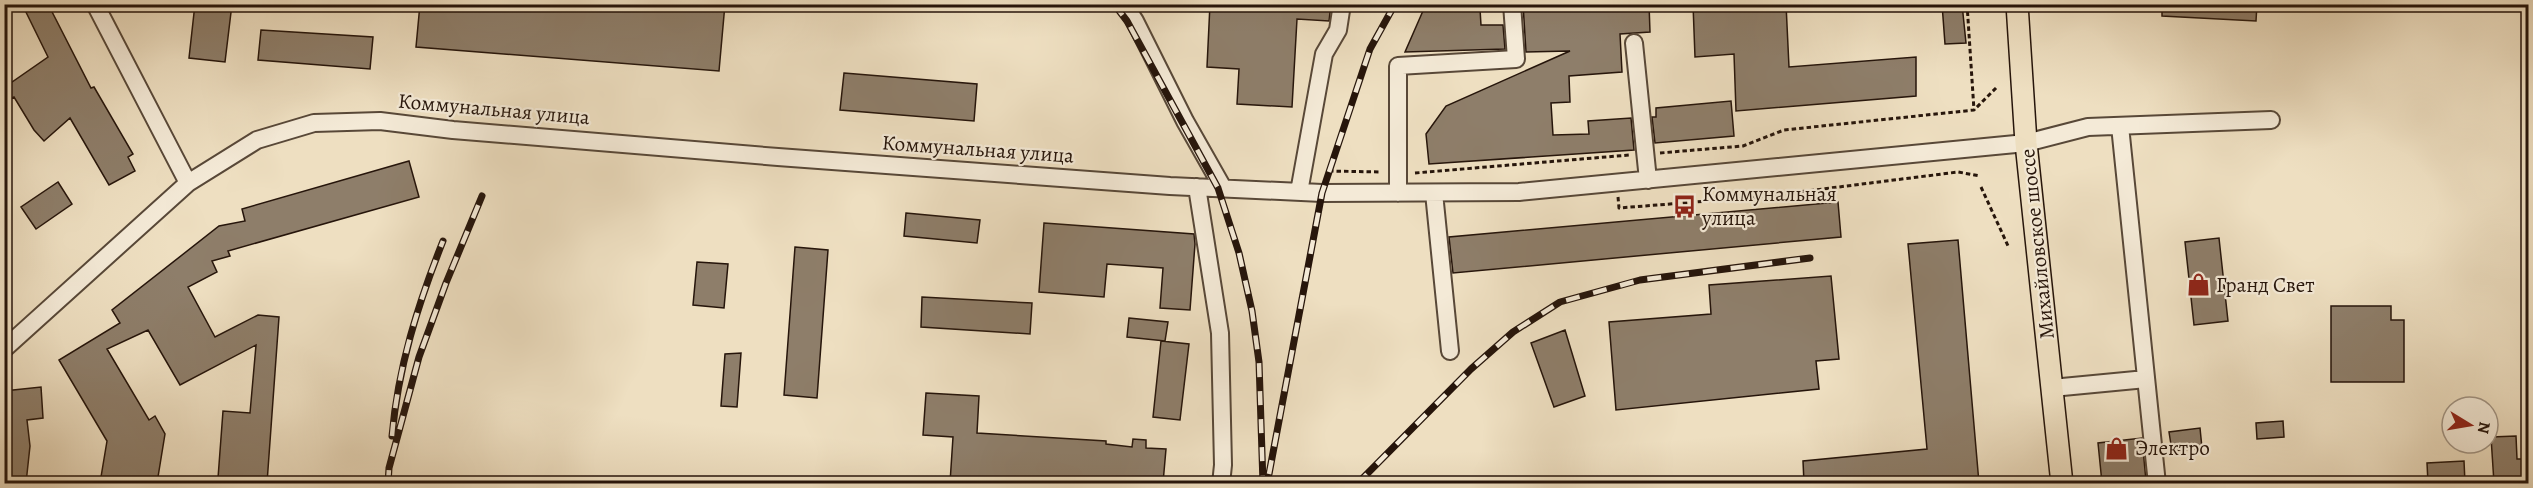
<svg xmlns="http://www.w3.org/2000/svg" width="2533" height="488" font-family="Alegreya,serif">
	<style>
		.building { fill: #8e7e6a; stroke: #26150b; stroke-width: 1.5 }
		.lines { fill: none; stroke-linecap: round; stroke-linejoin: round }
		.minor-casing { stroke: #584838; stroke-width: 20 }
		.major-casing { stroke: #26150b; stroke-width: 24 }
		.path { stroke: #26150b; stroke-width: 3; stroke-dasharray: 4.5 3; stroke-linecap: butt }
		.minor { stroke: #f4ead7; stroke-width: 16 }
		.major { stroke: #eedfc1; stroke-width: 21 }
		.rail-casing { stroke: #26150b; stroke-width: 7 }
		.rail { stroke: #f4ead7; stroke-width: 4.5; stroke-dasharray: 14; stroke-linecap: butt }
		.labels { text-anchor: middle; stroke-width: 4.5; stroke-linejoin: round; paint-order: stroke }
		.street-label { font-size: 21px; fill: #26150b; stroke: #f4ead7 }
		.poi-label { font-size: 21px; fill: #26150b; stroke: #f4ead7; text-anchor: start }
	</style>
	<rect width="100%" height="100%" fill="#eedfc1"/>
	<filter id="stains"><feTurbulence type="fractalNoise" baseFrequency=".00333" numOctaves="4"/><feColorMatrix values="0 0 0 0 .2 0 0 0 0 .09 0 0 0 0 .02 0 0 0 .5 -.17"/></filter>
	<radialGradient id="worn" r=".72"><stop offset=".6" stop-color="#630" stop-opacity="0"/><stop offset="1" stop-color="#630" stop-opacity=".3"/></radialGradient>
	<path class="building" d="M22,4H48L91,88L94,87L133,154L128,157L135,171L109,185L70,118L44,141L34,130L14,97L12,98L5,87L48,57Z
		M195,4H232L225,62L189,58Z
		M420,4H725L719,71L416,47Z
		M1210,4H1331L1329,21L1297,19L1292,107L1237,104L1239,69L1207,67Z
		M1426,4H1451L1480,9L1481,25H1503L1505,49L1405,52Z
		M1523,4H1649L1650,32L1620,34L1622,72L1569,76L1570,102L1551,103L1553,135L1589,134L1588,121L1631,118L1634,150L1429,164L1426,134L1446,106L1570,51L1526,52Z
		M1693,4H1786L1789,67L1916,57V96L1736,111L1734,54L1695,57Z
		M1942,4H1962L1966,43L1945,44Z
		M2162,4H2257L2256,21L2162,16Z
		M261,30L373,37L370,69L258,60Z
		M844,73L977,84L974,121L840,110Z
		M1731,101L1734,136L1655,143L1652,117H1656V108Z
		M409,161L419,197L228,251L230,256L212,261L217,272L188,287L215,337L258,315L279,317L267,483H245V480L218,478L223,411L250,413L256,345L180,385L148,330L107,349L149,420L155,416L165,434L157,483H100L107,441L59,360L120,323L112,310L219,226L245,221L242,209Z
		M58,182L72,204L36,229L21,207Z
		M1838,202L1841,237L1453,273L1449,237Z
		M906,213L980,220L977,243L904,236Z
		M1044,223L1194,234L1195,244L1190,310L1160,308L1163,268L1107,264L1104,297L1039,292Z
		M2219,238L2228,321L2194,325L2185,242Z
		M1958,240L1979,483H1804L1803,461L1927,449L1908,244Z
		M795,247L828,250L817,398L784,395Z
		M697,262L728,264L724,308L693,305Z
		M1831,276L1839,359L1816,361L1819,389L1616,410L1609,322L1711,314L1709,285Z
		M922,297L1032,303L1030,334L921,327Z
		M2331,306H2391V320H2404V382H2331Z
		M1129,318L1168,322L1165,341L1127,337Z
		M1565,330L1585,396L1554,407L1531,343Z
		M1161,341L1189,344L1180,420L1153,417Z
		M741,353L737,407L721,406L725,354Z
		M41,387L43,418L27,420L30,446L26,483H7L11,445H4V391Z
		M926,393L979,396L977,433L1106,441V444L1132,447L1133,439L1146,440V448L1166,449L1163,483H950L953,437L923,435Z
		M2283,421L2284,437L2257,439L2256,423Z
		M2200,428L2202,448L2172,451L2169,432Z
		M2516,436L2517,459H2529V483H2494L2491,437Z
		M2142,438L2146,481L2102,483L2098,443Z
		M2464,461L2465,483H2428L2427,463Z"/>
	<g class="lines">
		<defs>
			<path id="minor" d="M95,4L188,183
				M1124,4L1135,21L1185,121L1223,188
				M1634,43L1648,180
				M2120,126L2157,484
				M1197,187L1220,333L1223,465L1221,484
				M1299,192L1324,54L1338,30L1342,4
				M1398,193V66L1516,59L1512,4
				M1434,193L1450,351
				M4,349L188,183L257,140L314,123L380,121L453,130L778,157L1170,186L1322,193L1519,192L2026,143L2088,127L2271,120
				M2052,388L2146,379"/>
			<path id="major" d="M2017,4L2026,143L2062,484"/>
		</defs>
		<use href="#minor" class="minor-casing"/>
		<use href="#major" class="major-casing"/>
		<path class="path" d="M1967,4L1974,110
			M1660,153L1743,146L1784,130L1974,110L1998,86
			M1329,171L1381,172
			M1415,173L1630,155
			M1981,187L2009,248
			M1618,197L1619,208L1759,197L1958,172L1980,176"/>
		<use href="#minor" class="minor"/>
		<use href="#major" class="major"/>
		<defs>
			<path id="rail" d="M1114,4L1127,21L1218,188L1239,253L1252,311L1259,362L1263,484
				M392,436C398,367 418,304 443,241
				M1269,474L1322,193L1370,49L1395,4
				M388,484L389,468L419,357L446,283L482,196
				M1357,484L1471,369L1513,332L1560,302L1640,280L1810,258"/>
		</defs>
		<use href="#rail" class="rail-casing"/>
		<use href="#rail" class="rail"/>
	</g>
	<defs>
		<symbol id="bus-bare" viewBox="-9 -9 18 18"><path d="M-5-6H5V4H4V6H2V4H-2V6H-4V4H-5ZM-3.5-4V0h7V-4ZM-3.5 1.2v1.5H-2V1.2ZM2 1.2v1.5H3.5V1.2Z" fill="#8f2418" stroke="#f4ead7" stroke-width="2.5" paint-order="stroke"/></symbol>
		<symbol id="shop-bare" viewBox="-9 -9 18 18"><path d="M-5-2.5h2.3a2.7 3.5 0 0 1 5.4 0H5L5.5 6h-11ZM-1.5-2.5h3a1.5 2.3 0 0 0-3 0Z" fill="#8f2418" stroke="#f4ead7" stroke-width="2.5" paint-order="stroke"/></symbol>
	</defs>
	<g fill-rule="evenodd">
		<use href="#bus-bare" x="1668" y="190" width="33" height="33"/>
		<use href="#shop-bare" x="2182" y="268" width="33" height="33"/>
		<use href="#shop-bare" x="2100" y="432" width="33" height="33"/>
	</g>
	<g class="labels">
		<g class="street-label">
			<text transform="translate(494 109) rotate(5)" y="7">Коммунальная улица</text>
			<text transform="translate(978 149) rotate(4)" y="7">Коммунальная улица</text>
			<text transform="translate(2037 244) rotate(-96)" y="7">Михайловское шоссе</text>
		</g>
		<g class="poi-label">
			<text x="1702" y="201">Коммунальная<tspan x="1702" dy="24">улица</tspan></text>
			<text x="2216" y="292">Гранд Свет</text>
			<text x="2135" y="455">Электро</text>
		</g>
	</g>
	<rect width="2533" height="488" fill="none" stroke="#eedfc1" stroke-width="24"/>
	<rect x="6" y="6" width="2521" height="476" fill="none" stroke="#26150b" stroke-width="3"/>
	<rect x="12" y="12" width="2509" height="464" fill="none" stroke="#26150b" stroke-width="1.5"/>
	<g transform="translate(2470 425) rotate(101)"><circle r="28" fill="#f4ead7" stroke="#a29585" stroke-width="1.5"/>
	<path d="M0-4.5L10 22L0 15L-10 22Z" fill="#8f2418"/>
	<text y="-9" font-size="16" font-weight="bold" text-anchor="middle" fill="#26150b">N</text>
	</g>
	<rect width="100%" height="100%" filter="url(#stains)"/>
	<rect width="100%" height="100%" fill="url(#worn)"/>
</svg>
